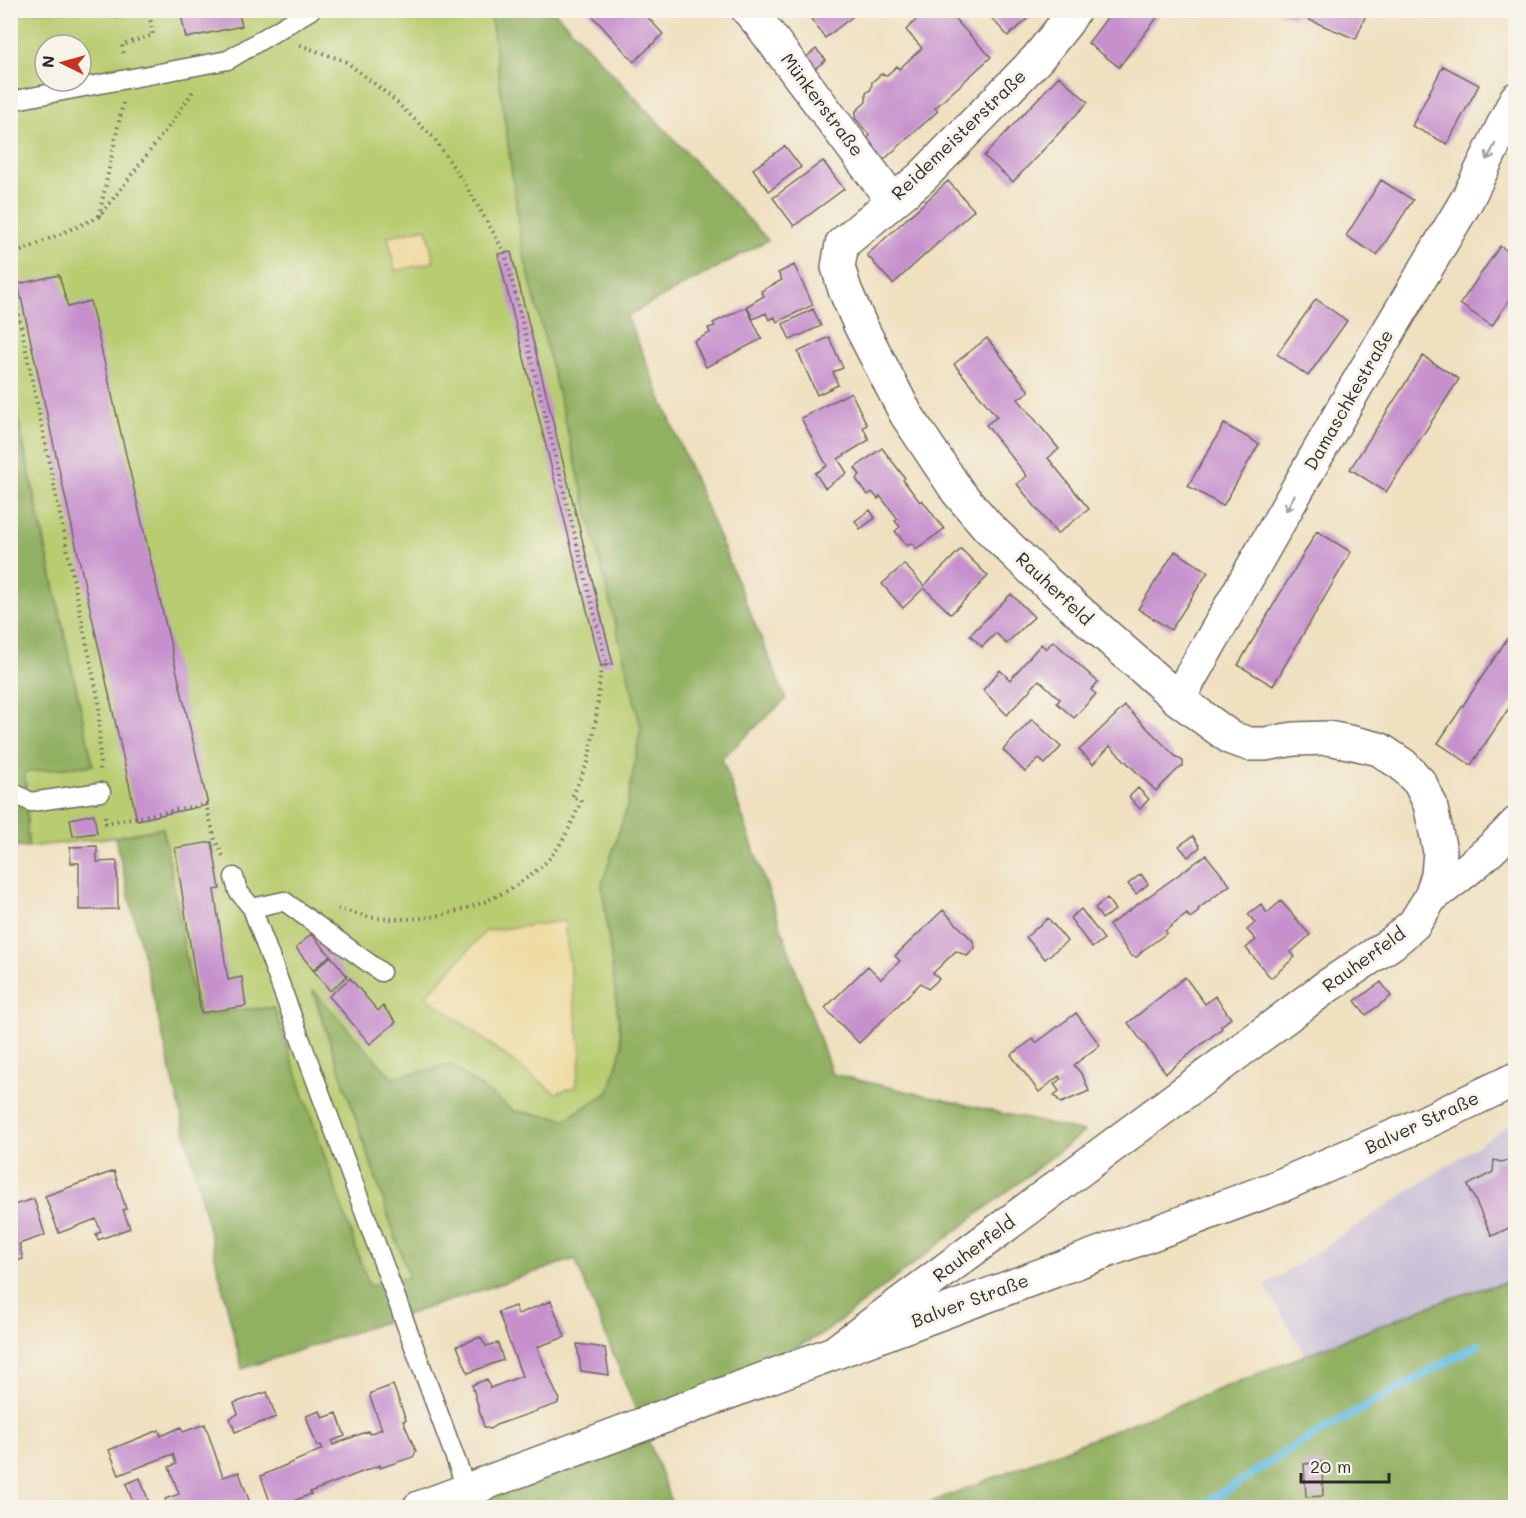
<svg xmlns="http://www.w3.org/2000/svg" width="1526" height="1518" font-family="Mali,sans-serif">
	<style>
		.industrial { fill: #c9bfd7 }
		.green { fill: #b8cc70; stroke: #727c4e; stroke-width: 1.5; fill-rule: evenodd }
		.forest { fill: #92b062; stroke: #5e6e46; stroke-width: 1.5 }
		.sand { fill: #eeda9e; stroke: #8c8264; stroke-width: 1.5 }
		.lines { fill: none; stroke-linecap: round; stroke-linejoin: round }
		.stream { stroke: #66bfe4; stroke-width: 9 }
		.building { fill: #c690cd }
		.service-casing { stroke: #706a5f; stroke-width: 21 }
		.minor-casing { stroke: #706a5f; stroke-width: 36 }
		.path { stroke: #706a5f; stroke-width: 4; stroke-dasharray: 1.5 4.5; stroke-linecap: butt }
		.service { stroke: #fff; stroke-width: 18 }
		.minor { stroke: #fff; stroke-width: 33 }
		.oneway { stroke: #a0a0a0 }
		.labels { text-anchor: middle; stroke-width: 6; stroke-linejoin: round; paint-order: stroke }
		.street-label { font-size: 18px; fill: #2b2b2b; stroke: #f7f3e8 }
	</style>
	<rect width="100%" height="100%" fill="#f7f3e8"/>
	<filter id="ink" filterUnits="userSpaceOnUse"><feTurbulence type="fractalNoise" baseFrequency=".0167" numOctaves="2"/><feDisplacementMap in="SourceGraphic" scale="12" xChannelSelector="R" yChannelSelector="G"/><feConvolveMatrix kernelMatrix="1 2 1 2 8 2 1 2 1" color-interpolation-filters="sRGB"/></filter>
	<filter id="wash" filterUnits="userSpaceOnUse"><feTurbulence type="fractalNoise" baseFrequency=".008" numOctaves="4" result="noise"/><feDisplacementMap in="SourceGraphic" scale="24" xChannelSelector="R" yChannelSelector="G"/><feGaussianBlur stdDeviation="1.35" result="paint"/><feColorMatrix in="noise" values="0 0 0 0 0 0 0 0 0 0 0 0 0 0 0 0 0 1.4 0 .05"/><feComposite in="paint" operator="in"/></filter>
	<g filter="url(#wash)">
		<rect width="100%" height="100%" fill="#efe0c0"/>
		<path class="industrial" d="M1515,1121V1507L1357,1443L1265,1286Z"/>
		<path class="green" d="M10,11H490L522,247L641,727L627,807L602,884L622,1047L609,1092L566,1119L514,1111L450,1065L392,1078L313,992L409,1277L369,1287L274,1008L247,1009L200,1017L191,986L163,828L115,837L28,847L25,772L93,765L11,386ZM45,45H81V81H45Z"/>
		<path class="forest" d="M490,11H554L768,240L627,316L786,699L722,758L832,1074L1084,1132L824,1333L643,1425L673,1507H418L642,1425L575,1259L242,1369L115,837L163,828L191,986L200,1017L247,1009L274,1008L369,1286L409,1277L313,990L392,1078L450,1065L514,1111L566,1119L609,1092L622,1047L602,884L627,807L641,727L522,247Z
			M10,386L93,765L25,772L28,847L10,846Z
			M1515,1279V1507L916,1508L1448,1299Z"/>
		<path class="sand" d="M427,228L434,262L395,271L388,236Z
			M564,921L581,1053L576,1087L555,1093L426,996L486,931Z"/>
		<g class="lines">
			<path class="stream" d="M1199,1508L1298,1444L1477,1345"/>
		</g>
		<g id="blocks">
			<path class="building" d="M180,10H238L242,26L186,38Z
				M587,10H641L663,34L634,62Z
				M805,10H861L825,38Z
				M926,10H946L991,57L935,108L938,111L879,164L862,144L870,136L855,118L856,111L866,102V93L871,89L872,82L881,74L887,75L897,66L899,69L922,48L906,30Z
				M984,10H1028L1032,15L1008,36Z
				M1113,10H1163L1119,67L1088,43Z
				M1368,10L1356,39L1295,14L1294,18L1276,11Z
				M816,49L826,60L813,70L804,59Z
				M1443,66L1479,85L1447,144L1412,126Z
				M1059,76L1088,102L1013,182L984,156Z
				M785,146L801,167L769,191L753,169Z
				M823,161L844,189L794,226L773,198Z
				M1381,180L1413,200L1377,255L1346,236Z
				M948,181L974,210L893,284L867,255Z
				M1500,246L1515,256V291L1492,326L1460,304Z
				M511,252L613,664L601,666L498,254Z
				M794,265L813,305L777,322L775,317L769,320L766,313L753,319L747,306L764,296L761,291L782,280L778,273Z
				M59,275L68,307L90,301L208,805L137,820L18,284Z
				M1316,299L1347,321L1308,376L1277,354Z
				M746,307L762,339L706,367L694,341L710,333L708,328L715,326L713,323Z
				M813,309L821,326L790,340L783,324Z
				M829,337L843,368L833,372L838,385L817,395L798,352Z
				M987,338L1029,391L1018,399L1059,449L1048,458L1089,509L1057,534L1017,484L1027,476L986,425L997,417L954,364Z
				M1423,356L1459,379L1386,492L1350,469Z
				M851,392L867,425L863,427L869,440L838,459L847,473L825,488L815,473L827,466L801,418Z
				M1224,424L1259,444L1223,506L1188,486Z
				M882,448L905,478L903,480L920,502L922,500L944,529L916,549L912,543L907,546L895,531L900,527L895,521L898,519L880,496L878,499L872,492L868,495L856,479L860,475L855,468Z
				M870,510L875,518L860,529L855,521Z
				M1317,531L1351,552L1273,686L1238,665Z
				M961,549L988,576L951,614L924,588L903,608L882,584L904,564L924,586Z
				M1175,551L1208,572L1171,630L1138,609Z
				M1011,594L1034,617L1006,644L996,633L982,647L970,635Z
				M1515,627V699L1471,765L1438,743Z
				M1053,641L1098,682L1091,690L1096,694L1074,718L1057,703L1060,699L1039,680L1007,715L983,690L1000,670L1010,680L1041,644L1046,649Z
				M1125,706L1176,757L1183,761V766L1177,770L1156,791L1110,746L1093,764L1079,750Z
				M1032,719L1061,747L1045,764L1039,759L1025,772L1003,750Z
				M1138,788L1149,799L1140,809L1129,797Z
				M94,814L97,833L73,836L70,819Z
				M1193,836L1200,847L1188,857L1179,846Z
				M212,842L220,889L214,890L228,980L242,977L246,1006L201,1013L175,848Z
				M97,846V862L117,861L118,909L79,910V863H71L70,847Z
				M1206,855L1230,885L1198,909L1199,911L1190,918L1187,914L1165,931L1167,933L1142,951L1137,957L1131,956L1109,925Z
				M1141,874L1148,884L1136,894L1128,884Z
				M1107,898L1115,910L1102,919L1095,908Z
				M1281,901L1310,935L1291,952L1295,957L1271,978L1246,948L1256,940L1247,930L1255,923L1248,914L1261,904L1267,913Z
				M1081,909L1104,939L1092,948L1070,918Z
				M943,910L973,941L975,948L967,956L956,951L933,973L939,979L928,989L921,983L859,1043L825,1008L868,966L881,979L900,961L895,956Z
				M1048,918L1067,941L1045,959L1026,937Z
				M311,934L330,955L313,970L296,948Z
				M331,956L347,976L330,991L314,971Z
				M1185,977L1205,1004L1215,996L1231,1018L1221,1026L1222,1028L1166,1073L1128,1023Z
				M350,978L378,1011L383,1006L396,1022L370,1044L329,996Z
				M1381,982L1391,996L1366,1015L1355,1001Z
				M1076,1013L1100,1045L1074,1065L1083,1076L1089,1091L1061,1103L1054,1095L1059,1091L1054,1084L1061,1079L1059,1076L1039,1092L1011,1055L1033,1039L1036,1043Z
				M1515,1156V1225L1492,1236L1468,1185L1493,1172L1494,1160L1501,1162L1510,1160Z
				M114,1171L126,1209L123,1210L130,1228L98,1240L96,1234L101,1232L96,1219L59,1233L45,1196Z
				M34,1199L45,1235L19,1244L23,1259L10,1263V1206Z
				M551,1301L565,1337L537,1347L556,1393L560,1399L557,1404L496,1425L490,1429L484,1427L472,1385L487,1379L490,1388L522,1376L498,1312L515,1306L518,1314Z
				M480,1337L486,1346L498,1343L503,1360L468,1373L457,1346Z
				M577,1344L605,1348L609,1375L581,1371Z
				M393,1385L406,1420L403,1421L416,1451L413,1457L380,1468V1465L310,1492L311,1494L283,1505L282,1508L270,1507L269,1499L261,1476L323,1449L321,1445L317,1446L306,1416L320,1411L323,1418L337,1413L345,1436L332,1441L333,1445L368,1431L369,1434L382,1429L370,1397L371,1393Z
				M267,1392L276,1417L235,1432L230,1418L238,1414L234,1403Z
				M205,1424L223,1477L239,1472L251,1506L168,1508L165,1499L179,1494L169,1467L176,1464L173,1454L119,1475L109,1450L159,1430L161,1436L181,1427L183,1432Z
				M1322,1462L1323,1496L1306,1497L1304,1464Z
				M140,1478L151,1508H135L126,1484Z"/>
		</g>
	</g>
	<g filter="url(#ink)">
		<use href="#blocks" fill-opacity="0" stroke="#706a5f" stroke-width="1.5"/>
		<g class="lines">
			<defs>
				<path id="service" d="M10,101L228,60L311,10
					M10,791L31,802L101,792
					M234,877L238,891L252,908L467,1490
					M252,908L284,901L381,972"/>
				<path id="minor" d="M748,10L762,26L893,201
					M1178,699L1355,388L1468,198L1516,99
					M1431,897C1462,875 1490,853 1516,824
					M835,1352L1326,987L1392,943L1414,924L1431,897L1438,875L1440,851L1430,804L1420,783L1403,765L1379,749L1354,743L1328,738L1294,739L1265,744H1249L1231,738L1178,699L1041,578L988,527L958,492L906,414L861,327L845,290L838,267L842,244L922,177L1037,59L1066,23L1074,10
					M419,1508L1275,1188L1411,1129L1516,1079"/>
			</defs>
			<use href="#service" class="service-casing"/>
			<use href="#minor" class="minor-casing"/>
			<path class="path" d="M106,10L117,17L149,12L153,35L122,45L124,55
				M300,45L345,61L390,96L434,138L468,189L505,253L607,665L601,666L596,720L588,762L572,797L581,801C572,823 562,847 544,864C498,906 431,926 369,917C359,915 348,911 338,909
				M99,216L123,103
				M10,256L99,217L173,121L193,91
				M10,273L99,703L100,770
				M105,816L106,823L206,804L215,840L223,856"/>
			<use href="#service" class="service"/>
			<use href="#minor" class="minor"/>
		</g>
		<defs><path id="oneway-shaft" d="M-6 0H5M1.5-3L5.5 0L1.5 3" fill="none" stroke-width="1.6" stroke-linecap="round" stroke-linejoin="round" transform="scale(1.5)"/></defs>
		<g class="oneway">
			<use href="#oneway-shaft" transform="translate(1491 152) rotate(117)"/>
			<use href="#oneway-shaft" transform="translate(1290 503) rotate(120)"/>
		</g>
	</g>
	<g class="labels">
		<g class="street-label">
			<text transform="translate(822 105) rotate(53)" y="6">Münkerstraße</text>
			<text transform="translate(959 135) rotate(-44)" y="6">Reidemeisterstraße</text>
			<text transform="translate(1349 400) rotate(-60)" y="6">Damaschkestraße</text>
			<text transform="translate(1054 589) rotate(43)" y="6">Rauherfeld</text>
			<text transform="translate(1364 960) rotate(-36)" y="6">Rauherfeld</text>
			<text transform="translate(1422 1123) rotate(-25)" y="6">Balver Straße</text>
			<text transform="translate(974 1249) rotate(-37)" y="6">Rauherfeld</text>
			<text transform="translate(970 1301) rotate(-20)" y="6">Balver Straße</text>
		</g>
	</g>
	<rect width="1526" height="1518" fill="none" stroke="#f7f3e8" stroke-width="36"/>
	<g transform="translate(63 63) rotate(275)"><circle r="28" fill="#f7f3e8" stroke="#a5a39c" stroke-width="1.5"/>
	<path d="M0-4.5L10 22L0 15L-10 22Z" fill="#c8321e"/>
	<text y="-9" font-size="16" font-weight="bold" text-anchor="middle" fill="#2b2b2b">N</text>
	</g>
	<path d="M1301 1473v9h88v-9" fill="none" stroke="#2b2b2b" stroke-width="3"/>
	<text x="1310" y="1473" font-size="18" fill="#2b2b2b" stroke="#f7f3e8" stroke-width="4.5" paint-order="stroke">20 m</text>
</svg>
